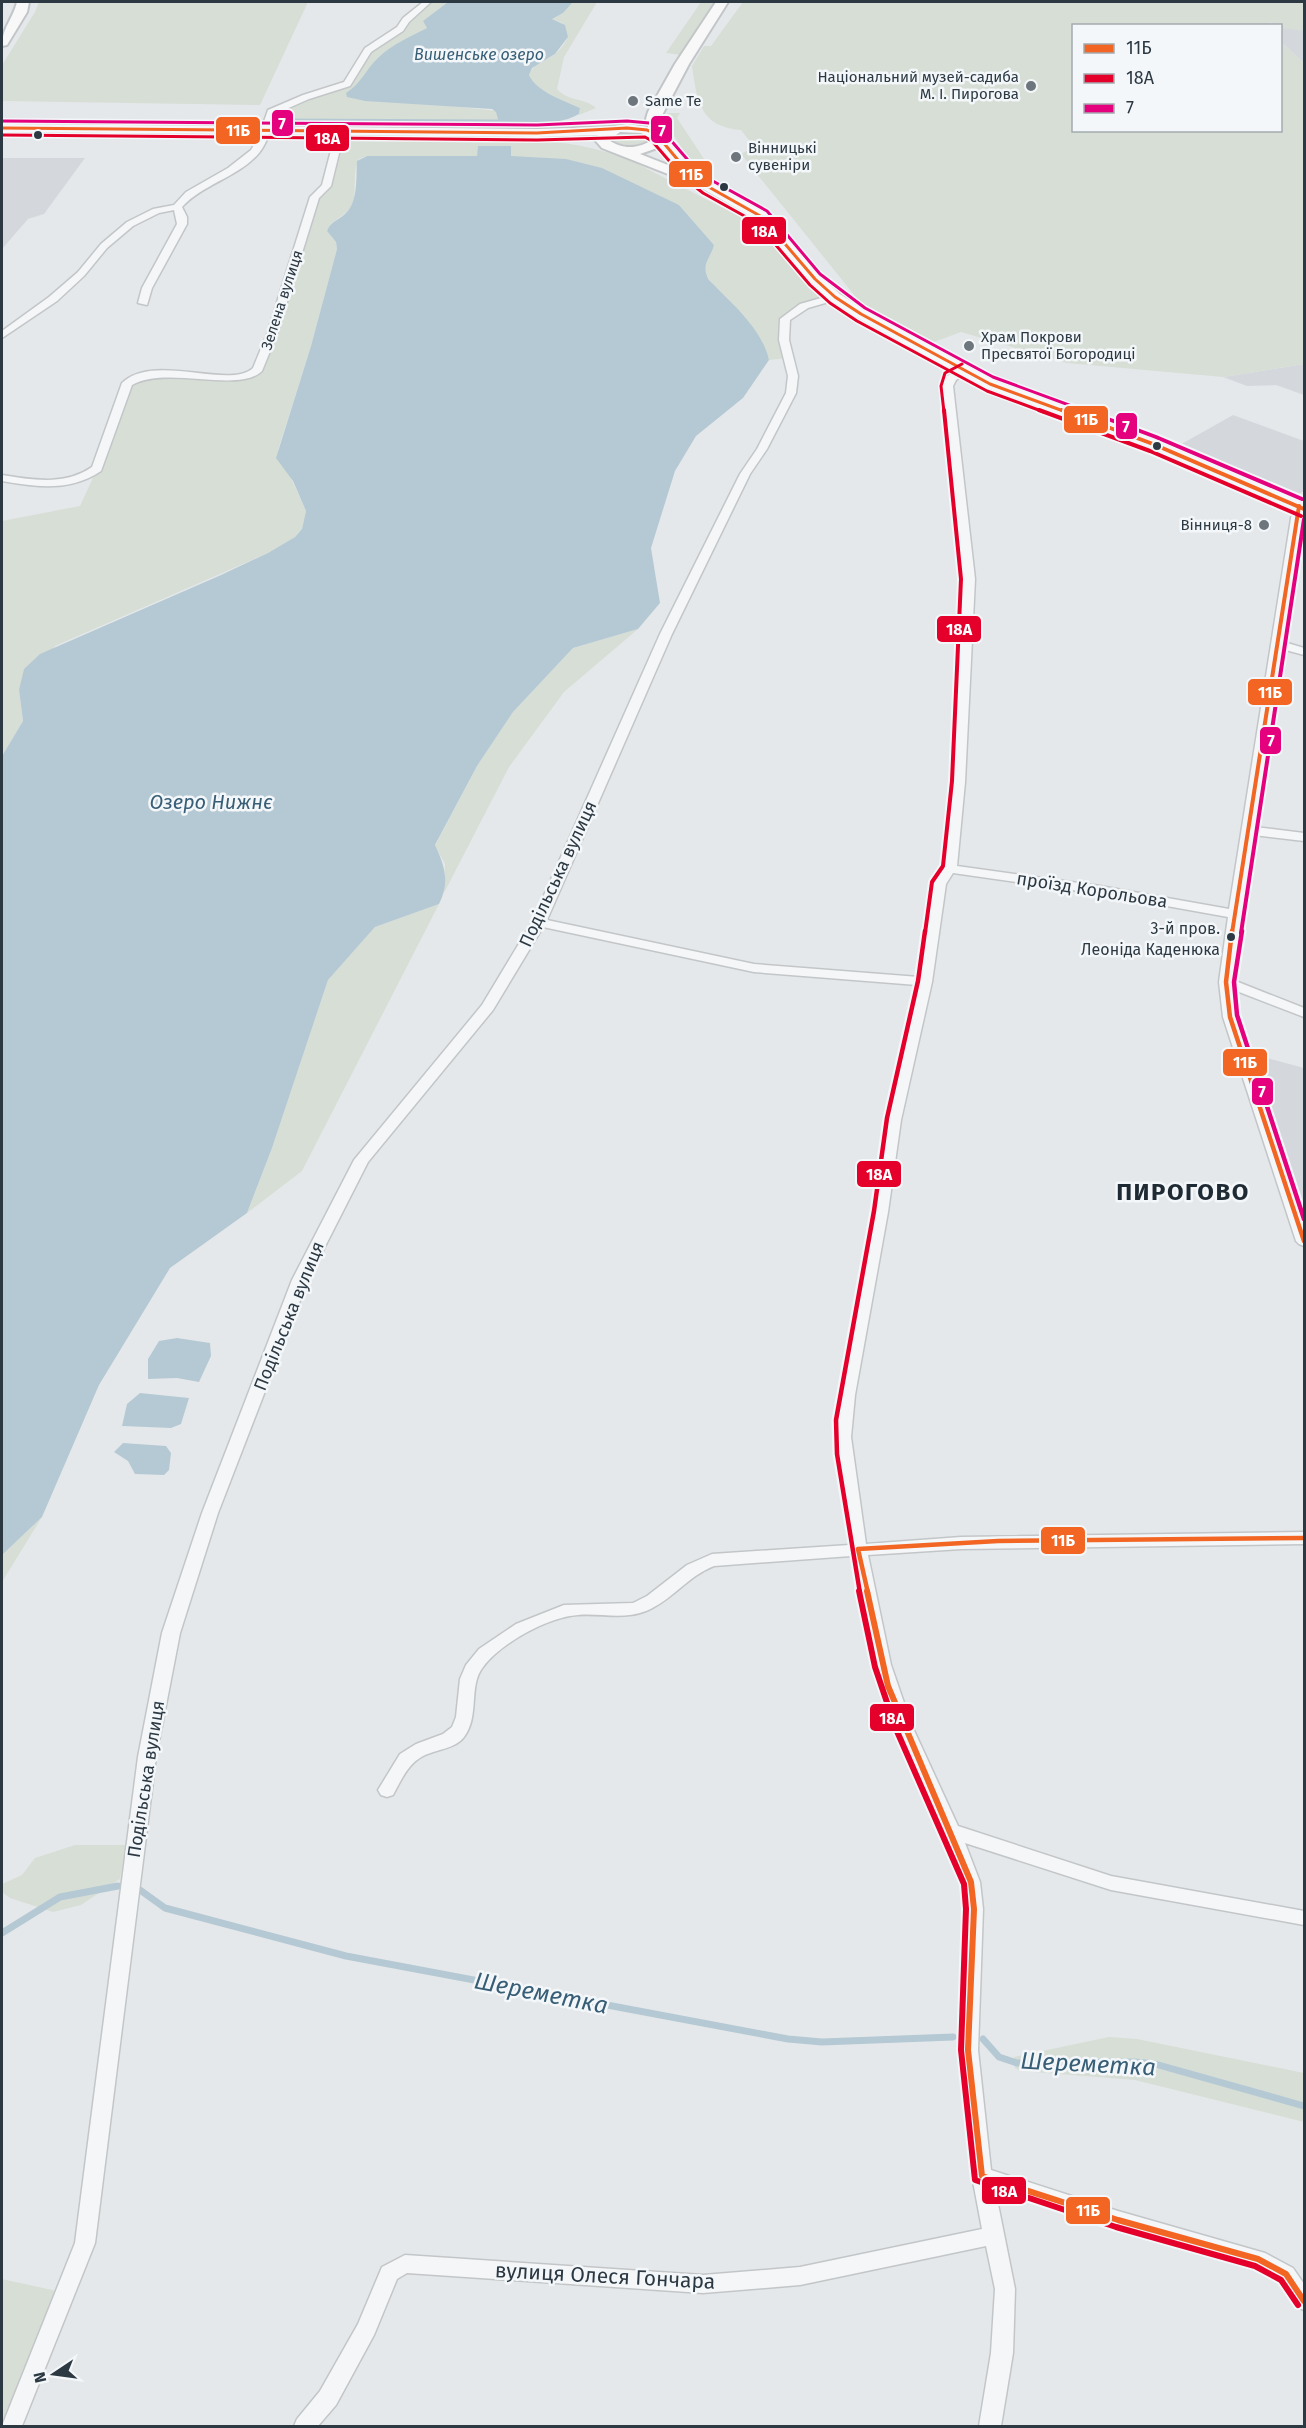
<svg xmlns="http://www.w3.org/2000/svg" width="1306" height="2428" font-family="'Fira Sans',sans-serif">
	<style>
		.built { fill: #d4d8dd }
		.green { fill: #d7ded6 }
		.water { fill: #b5c9d4 }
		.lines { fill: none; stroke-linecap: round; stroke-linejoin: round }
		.stream-far1 { stroke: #b5c9d4; stroke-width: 3 }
		.stream { stroke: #b5c9d4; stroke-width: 7 }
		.street-casing { stroke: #c3c6c8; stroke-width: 3 }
		.secondary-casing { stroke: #c3c6c8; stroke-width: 4 }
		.street { fill: #f5f6f7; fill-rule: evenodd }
		.secondary { fill: #f8f8f8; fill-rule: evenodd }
		.bus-1-far3-casing { stroke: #f4f7f9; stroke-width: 6 }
		.bus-1-far2-casing { stroke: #f4f7f9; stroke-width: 8 }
		.bus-1-far1-casing { stroke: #f4f7f9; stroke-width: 9 }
		.bus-1-casing { stroke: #f4f7f9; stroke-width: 10 }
		.bus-2-far3-casing { stroke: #f4f7f9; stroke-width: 6 }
		.bus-2-far2-casing { stroke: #f4f7f9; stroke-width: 8 }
		.bus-2-far1-casing { stroke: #f4f7f9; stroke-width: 9 }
		.bus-2-casing { stroke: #f4f7f9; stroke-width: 10 }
		.bus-3-far2-casing { stroke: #f4f7f9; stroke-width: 6 }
		.bus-3-far1-casing { stroke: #f4f7f9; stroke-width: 8 }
		.bus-3-casing { stroke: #f4f7f9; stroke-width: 9 }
		.bus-1-far3 { stroke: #f26522; stroke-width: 3 }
		.bus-1-far2 { stroke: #f26522; stroke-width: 4 }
		.bus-1-far1 { stroke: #f26522; stroke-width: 4.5 }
		.bus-1 { stroke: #f26522; stroke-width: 6 }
		.bus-2-far3 { stroke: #e4002b; stroke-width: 3 }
		.bus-2-far2 { stroke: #e4002b; stroke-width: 4 }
		.bus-2-far1 { stroke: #e4002b; stroke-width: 4.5 }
		.bus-2 { stroke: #e4002b; stroke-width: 6 }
		.bus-3-far2 { stroke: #e5007d; stroke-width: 3 }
		.bus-3-far1 { stroke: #e5007d; stroke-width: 4 }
		.bus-3 { stroke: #e5007d; stroke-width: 4.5 }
		.poi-dot { fill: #6d767d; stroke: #f4f7f9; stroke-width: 2 }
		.bus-dot { fill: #2c3943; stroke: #f4f7f9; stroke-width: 2 }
		.labels { text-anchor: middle; stroke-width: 5; stroke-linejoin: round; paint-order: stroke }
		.far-poi-label { font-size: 15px; fill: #2c3943; stroke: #f4f7f9; text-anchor: start }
		.far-street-label { font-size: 15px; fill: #2c3943; stroke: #f4f7f9 }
		.far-water-label { font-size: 16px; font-style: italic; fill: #375e76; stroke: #f4f7f9 }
		.bus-label { font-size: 16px; fill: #2c3943; stroke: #f4f7f9; text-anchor: end }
		.street-label { font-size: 18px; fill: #2c3943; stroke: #f4f7f9 }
		.water-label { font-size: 20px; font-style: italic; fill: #375e76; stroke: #f4f7f9 }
		.near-street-label { font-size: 21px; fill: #2c3943; stroke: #f4f7f9 }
		.district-label { font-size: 24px; font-weight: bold; letter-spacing: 1.5px; fill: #1e2a34; stroke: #f4f7f9 }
		.near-water-label { font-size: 24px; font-style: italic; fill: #375e76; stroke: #f4f7f9 }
		.line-badge { stroke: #f4f7f9; stroke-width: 2 }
		.badge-label { font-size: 16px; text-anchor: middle; font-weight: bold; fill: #fff }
	</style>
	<rect width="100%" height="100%" fill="#e5e8ea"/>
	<path class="built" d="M1304,10V63L1281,42L1280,26H1263Z
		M2,158H85L44,214L28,219L2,249Z
		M1304,364V395L1276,385L1247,386L1223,377Z
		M1233,415L1304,441V491L1287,501L1169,451Z
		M1241,1051L1304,1068V1241Z"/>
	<path class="green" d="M39,2H308L260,105L2,101V65L35,12Z
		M427,2H448L424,21L427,28L422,31L385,99L518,113L537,123L497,124L484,128L267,126L271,112L339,88L365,54L391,35Z
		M573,2H597L564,57L557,89C567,101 585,98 596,108L579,115L580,108C563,100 537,92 529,75C533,63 547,61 556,53C561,49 565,43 568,37L562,23L552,19L563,13Z
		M701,2H714L681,55L666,53Z
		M743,2H1304V31L1282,28L1272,22L1263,26H1074V130H1280L1281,42L1304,63V364L1223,377L1067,363L961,332L934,342L863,306L741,154L754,147L741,130C700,127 697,101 692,66L704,46H711Z
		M668,113H680L677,118L710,168L702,170L694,166L662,118Z
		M628,131L641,132L652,138C643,149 625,148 614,141V136Z
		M337,140L545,141C575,143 602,150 630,160L754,224L767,234L823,300L785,318L789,358L769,360C762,329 704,287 704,266C704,259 712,253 714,245L679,205L511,156V147L477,156H367L359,159C352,172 357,189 353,203C348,217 331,218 327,231L336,242L337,249L311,346L278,450L306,511L302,529L295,537L268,553L55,646L19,690L23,721L2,756V521L80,506L97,469L127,383L143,375L233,377L254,373L315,197L324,189Z
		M638,629L564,692L509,767L444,893L445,864L435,846L477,766L513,712L573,648Z
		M439,904L302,1171L247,1213L272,1148L328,980L375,927Z
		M42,1517L2,1582V1555Z
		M75,1845H126L120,1879L81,1905L53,1912L10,1898L2,1892V1884L22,1875L35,1858Z
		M1109,2037L1137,2039L1304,2073V2122L1135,2080L1021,2071L1015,2068L1013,2062L1014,2057Z
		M2,2279L66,2293L11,2426H2Z"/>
	<path class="water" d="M448,2H573L563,13L552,19L565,25L568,37L555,54L532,68L529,75C537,92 563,100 580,108L579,114C556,127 525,123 499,123L496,112L492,109L365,101L347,97L346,93C361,84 366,69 378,58C392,44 410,37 427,28L423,21Z
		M478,146H511V156L566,159L602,168L679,205L714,245C710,260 700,264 709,280C730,302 762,328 769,360L743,398L696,436L675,471L651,548L660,603L638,629L573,648L513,712L477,766L435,845C445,866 450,883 439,904L375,927L328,980L272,1148L247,1213L170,1268L99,1385L42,1517L2,1555V756L23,721L19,690L24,669L40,654L221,575L268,553L295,537L302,529L306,511L293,481L276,458L311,346L337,249L336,242L327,231C330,221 340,220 347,212C358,200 356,177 357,161L367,156H477Z
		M177,1338L210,1343L211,1356L199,1382L177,1378L148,1379V1359L159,1341Z
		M140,1393L189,1398L181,1424L171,1428L122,1426L127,1404Z
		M123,1443L166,1446L171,1453L169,1470L164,1475L135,1474L128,1461L114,1452Z"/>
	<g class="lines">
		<path class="stream-far1" d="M276,120L499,121"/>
		<path class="stream" d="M140,1890L165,1908L346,1956L788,2039L822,2042L953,2037
			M2,1933L60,1897L118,1886
			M983,2039L999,2057L1017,2063L1135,2062L1155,2064L1304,2106"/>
		<defs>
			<path id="street" d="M423,2H431L409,22L403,31L371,52L350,86L309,99L275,114C271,127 268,142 259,153C239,177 203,184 182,207L187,217V224L152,288L147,305L138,303L142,288L177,224L174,210L159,213L133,226L107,248L84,276L57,301L2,338V331L49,297L78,272L101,244L127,222L153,209L174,205L186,192L228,168L251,150L259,136L268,110L303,95L344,82L365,48L397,27L403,18Z
				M335,135L343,137L331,186L319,198L277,334L262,371C239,394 167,365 132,385L101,471C70,492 36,487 2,481V475C33,480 64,486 92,467L122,383C154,352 229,390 253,368L267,334L310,197L322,185Z
				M835,294L839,295V299L808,308L790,320L789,340L798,376L796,393L767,449L750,474L672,634L547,920L754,964L919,977L932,884L943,869L953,782L963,579L943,386L947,376L965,368L970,371L956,380L953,386L975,579L965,782L957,866L1100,886L1229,909L1293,506L1299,503L1304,506L1284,642L1304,648V655L1282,649L1255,827L1304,833V841L1254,835L1233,980L1304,1008V1017L1234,990L1237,1017L1304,1220V1246L1299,1244L1296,1241L1223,1017L1219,982L1228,917L1100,894L953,873L946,884L932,982L901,1120L888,1212L855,1395L851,1437L866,1544L961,1537L1304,1532V1544L961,1549L868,1555L891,1665L912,1726L958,1826L1111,1876L1304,1911V1925L1111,1890L965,1843L980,1882L983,1909L978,2050L991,2170L1118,2211L1265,2253L1293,2268L1304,2284V2310L1297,2307L1279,2280L1253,2267L1118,2229L995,2189L1015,2289L1013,2353L1001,2426H979L991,2353L995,2289L986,2246L800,2285L703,2293L407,2273L397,2279L374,2335L336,2405L318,2426H294L297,2419L320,2391L358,2324L382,2267L405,2255L703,2275L800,2267L982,2229L972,2176L958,2050L965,1909L962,1882L942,1831L894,1726L873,1665L851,1556L714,1566C688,1576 671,1601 646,1611C623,1620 601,1613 578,1615C548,1617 501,1643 483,1667C468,1686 480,1716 464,1737C455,1749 437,1749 423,1756C408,1764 401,1780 393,1795L387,1797L381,1795L378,1790L400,1754L416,1744L443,1734L452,1727L456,1717L460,1679L466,1665L479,1649L516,1624L564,1605L633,1603L647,1596L687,1565L712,1554L849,1545L835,1437L839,1395L874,1212L887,1120L917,985L754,972L543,927L493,1010L368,1162L308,1280L218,1513L180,1633L156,1757L95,2243L22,2426H2L75,2243L138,1757L162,1633L202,1513L292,1280L354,1160L482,1005L532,922L660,634L740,474L757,449L786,393L788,376L779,340L780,319L800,304Z"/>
			<path id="secondary" d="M17,2H29L27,12L7,45L2,46C2,28 13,19 17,2Z
				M716,2H728L689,64L660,119L664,134L693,169L712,183L767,214L820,276L840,294L866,311L996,381L1159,441L1304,503V514L1147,447L984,387L856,317L830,300L810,282L757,220L696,185L602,148L595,140L598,135L537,137L2,132V124L537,129L609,127L627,124L648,127L646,119L648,112L675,64ZM620,132L641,133L653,139C640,149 622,150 609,140ZM660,147L678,169L640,154Z"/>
		</defs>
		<use href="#street" class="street-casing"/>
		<use href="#secondary" class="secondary-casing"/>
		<use href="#street" class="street"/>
		<use href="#secondary" class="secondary"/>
		<defs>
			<path id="bus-1-far3" d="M2,128L537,133L627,128L647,130L657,135L688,172L707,186L762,217L815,279L835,297L861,314L990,384L1066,412"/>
			<path id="bus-1-far2" d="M1062,410L1153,444L1304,509
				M1232,933L1299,506"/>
			<path id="bus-1-far1" d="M1232,931L1226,982L1230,1017L1304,1241
				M868,1593L858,1549L998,1541L1304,1538"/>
			<path id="bus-1" d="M867,1591L888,1686L971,1882L974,1909L968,2050L982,2176L1118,2220L1258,2259L1286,2274L1304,2301"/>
			<path id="bus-2-far3" d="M2,135L537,140L645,137L652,141L684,178L703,193L757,223L810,285L830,303L857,321L987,391L1044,412
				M944,412L941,386L945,373L962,364"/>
			<path id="bus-2-far2" d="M1039,410L1150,451L1301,516
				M925,933L932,882L943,866L952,781L961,579L944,410"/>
			<path id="bus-2-far1" d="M860,1593L837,1454L836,1420L874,1211L887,1118L918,981L925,931"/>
			<path id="bus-2" d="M859,1591L875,1667L896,1729L964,1884L966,1909L961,2050L975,2180L1116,2227L1255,2266L1281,2280L1298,2305"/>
			<path id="bus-3-far2" d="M2,121L537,125L627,121L649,123L662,130L693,166L711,180L767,211L820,274L865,308L993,377L1088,412"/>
			<path id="bus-3-far1" d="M1084,410L1156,437L1302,499
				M1241,933L1304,519"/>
			<path id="bus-3" d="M1242,931L1234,982L1237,1015L1304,1219"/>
		</defs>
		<use href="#bus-1-far3" class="bus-1-far3-casing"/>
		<use href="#bus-1-far2" class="bus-1-far2-casing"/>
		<use href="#bus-1-far1" class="bus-1-far1-casing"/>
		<use href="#bus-1" class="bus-1-casing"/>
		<use href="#bus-2-far3" class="bus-2-far3-casing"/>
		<use href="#bus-2-far2" class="bus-2-far2-casing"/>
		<use href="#bus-2-far1" class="bus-2-far1-casing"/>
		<use href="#bus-2" class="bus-2-casing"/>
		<use href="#bus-3-far2" class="bus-3-far2-casing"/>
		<use href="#bus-3-far1" class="bus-3-far1-casing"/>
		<use href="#bus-3" class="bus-3-casing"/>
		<use href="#bus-1-far3" class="bus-1-far3"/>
		<use href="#bus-1-far2" class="bus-1-far2"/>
		<use href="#bus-1-far1" class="bus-1-far1"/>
		<use href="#bus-1" class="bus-1"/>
		<use href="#bus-2-far3" class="bus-2-far3"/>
		<use href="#bus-2-far2" class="bus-2-far2"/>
		<use href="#bus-2-far1" class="bus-2-far1"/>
		<use href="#bus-2" class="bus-2"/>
		<use href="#bus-3-far2" class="bus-3-far2"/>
		<use href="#bus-3-far1" class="bus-3-far1"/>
		<use href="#bus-3" class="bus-3"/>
	</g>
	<g class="poi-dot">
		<circle cx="1031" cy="86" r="6"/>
		<circle cx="633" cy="101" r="6"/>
		<circle cx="736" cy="157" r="6"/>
		<circle cx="969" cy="346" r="6"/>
		<circle cx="1264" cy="525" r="6"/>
	</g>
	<g class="bus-dot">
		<circle cx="38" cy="135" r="5"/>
		<circle cx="724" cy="187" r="5"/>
		<circle cx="1157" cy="446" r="5"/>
		<circle cx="1231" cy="937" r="5"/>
	</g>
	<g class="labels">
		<g class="far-poi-label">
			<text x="1019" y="82" text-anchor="end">Національний музей-садиба<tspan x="1019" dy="17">М. І. Пирогова</tspan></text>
			<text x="645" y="106">Same Te</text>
			<text x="748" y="153">Вінницькі<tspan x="748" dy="17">сувеніри</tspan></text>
			<text x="981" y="342">Храм Покрови<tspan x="981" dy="17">Пресвятої Богородиці</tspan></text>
			<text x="1252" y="530" text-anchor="end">Вінниця-8</text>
		</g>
		<g class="far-street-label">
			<text transform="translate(282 300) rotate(-72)" y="5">Зелена вулиця</text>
		</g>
		<g class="far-water-label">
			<text x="479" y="60">Вишенське озеро</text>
		</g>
		<g class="bus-label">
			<text x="1220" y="934">3-й пров.<tspan x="1220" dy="21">Леоніда Каденюка</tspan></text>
		</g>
		<g class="street-label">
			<text transform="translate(558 874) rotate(-65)" y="6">Подільська вулиця</text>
			<text transform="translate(1092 890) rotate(9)" y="6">проїзд Корольова</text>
			<text transform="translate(289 1316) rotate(-68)" y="6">Подільська вулиця</text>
			<text transform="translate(146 1779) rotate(-81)" y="6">Подільська вулиця</text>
		</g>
		<g class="water-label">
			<text x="211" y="809">Озеро Нижнє</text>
		</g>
		<g class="near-street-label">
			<text transform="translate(605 2276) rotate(3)" y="7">вулиця Олеся Гончара</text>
		</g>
		<g class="district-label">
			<text x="1183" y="1200">ПИРОГОВО</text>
		</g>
		<g class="near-water-label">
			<text transform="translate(541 1993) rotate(11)" y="8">Шереметка</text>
			<text transform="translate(1088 2064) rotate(3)" y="8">Шереметка</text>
		</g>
	</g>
	<g class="line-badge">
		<rect x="271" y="109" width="23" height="28" rx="6" fill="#e5007d"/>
		<rect x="650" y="115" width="23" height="29" rx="6" fill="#e5007d"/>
		<rect x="215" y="116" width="46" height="29" rx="6" fill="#f26522"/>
		<rect x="305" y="124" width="45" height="28" rx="6" fill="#e4002b"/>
		<rect x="668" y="160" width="45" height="28" rx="6" fill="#f26522"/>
		<rect x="741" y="216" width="46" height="29" rx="6" fill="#e4002b"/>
		<rect x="1063" y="405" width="46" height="29" rx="6" fill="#f26522"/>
		<rect x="1115" y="412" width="23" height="28" rx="6" fill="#e5007d"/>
		<rect x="936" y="615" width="46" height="28" rx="6" fill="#e4002b"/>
		<rect x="1247" y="678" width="46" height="28" rx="6" fill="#f26522"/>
		<rect x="1259" y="726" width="23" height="29" rx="6" fill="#e5007d"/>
		<rect x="1222" y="1048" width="46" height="29" rx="6" fill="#f26522"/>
		<rect x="1251" y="1077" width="23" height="29" rx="6" fill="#e5007d"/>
		<rect x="856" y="1160" width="46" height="28" rx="6" fill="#e4002b"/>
		<rect x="1040" y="1526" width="46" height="29" rx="6" fill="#f26522"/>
		<rect x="869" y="1703" width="46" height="29" rx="6" fill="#e4002b"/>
		<rect x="981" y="2176" width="46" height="29" rx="6" fill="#e4002b"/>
		<rect x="1065" y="2196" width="46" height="29" rx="6" fill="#f26522"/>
	</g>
	<g class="badge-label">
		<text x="282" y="129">7</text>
		<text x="662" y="136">7</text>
		<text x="238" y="136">11Б</text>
		<text x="327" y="144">18А</text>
		<text x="691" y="180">11Б</text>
		<text x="764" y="237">18А</text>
		<text x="1086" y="425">11Б</text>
		<text x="1126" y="432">7</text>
		<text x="959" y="635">18А</text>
		<text x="1270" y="698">11Б</text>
		<text x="1271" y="746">7</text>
		<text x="1245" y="1068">11Б</text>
		<text x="1262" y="1097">7</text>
		<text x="879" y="1180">18А</text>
		<text x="1063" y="1546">11Б</text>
		<text x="892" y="1724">18А</text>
		<text x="1004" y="2197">18А</text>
		<text x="1088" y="2216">11Б</text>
	</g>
	<rect width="1306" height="2428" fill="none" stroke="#2c3943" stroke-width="6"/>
	<rect x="1072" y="24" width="210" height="108" fill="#f4f7f9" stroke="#a4abb0" stroke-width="1.5"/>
	<rect x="1084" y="44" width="30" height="9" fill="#f26522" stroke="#a4abb0" stroke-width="1.5"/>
	<text x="1126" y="54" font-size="18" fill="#2c3943">11Б</text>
	<rect x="1084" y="74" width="30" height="9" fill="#e4002b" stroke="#a4abb0" stroke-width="1.5"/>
	<text x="1126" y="84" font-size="18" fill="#2c3943">18А</text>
	<rect x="1084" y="104" width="30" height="9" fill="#e5007d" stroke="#a4abb0" stroke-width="1.5"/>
	<text x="1126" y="114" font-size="18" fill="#2c3943">7</text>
	<g transform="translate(54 2374) rotate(257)" stroke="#f4f7f9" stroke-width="4.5" paint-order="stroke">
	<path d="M0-4.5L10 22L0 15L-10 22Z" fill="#2c3943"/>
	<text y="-9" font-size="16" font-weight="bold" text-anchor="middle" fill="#2c3943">N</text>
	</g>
</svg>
